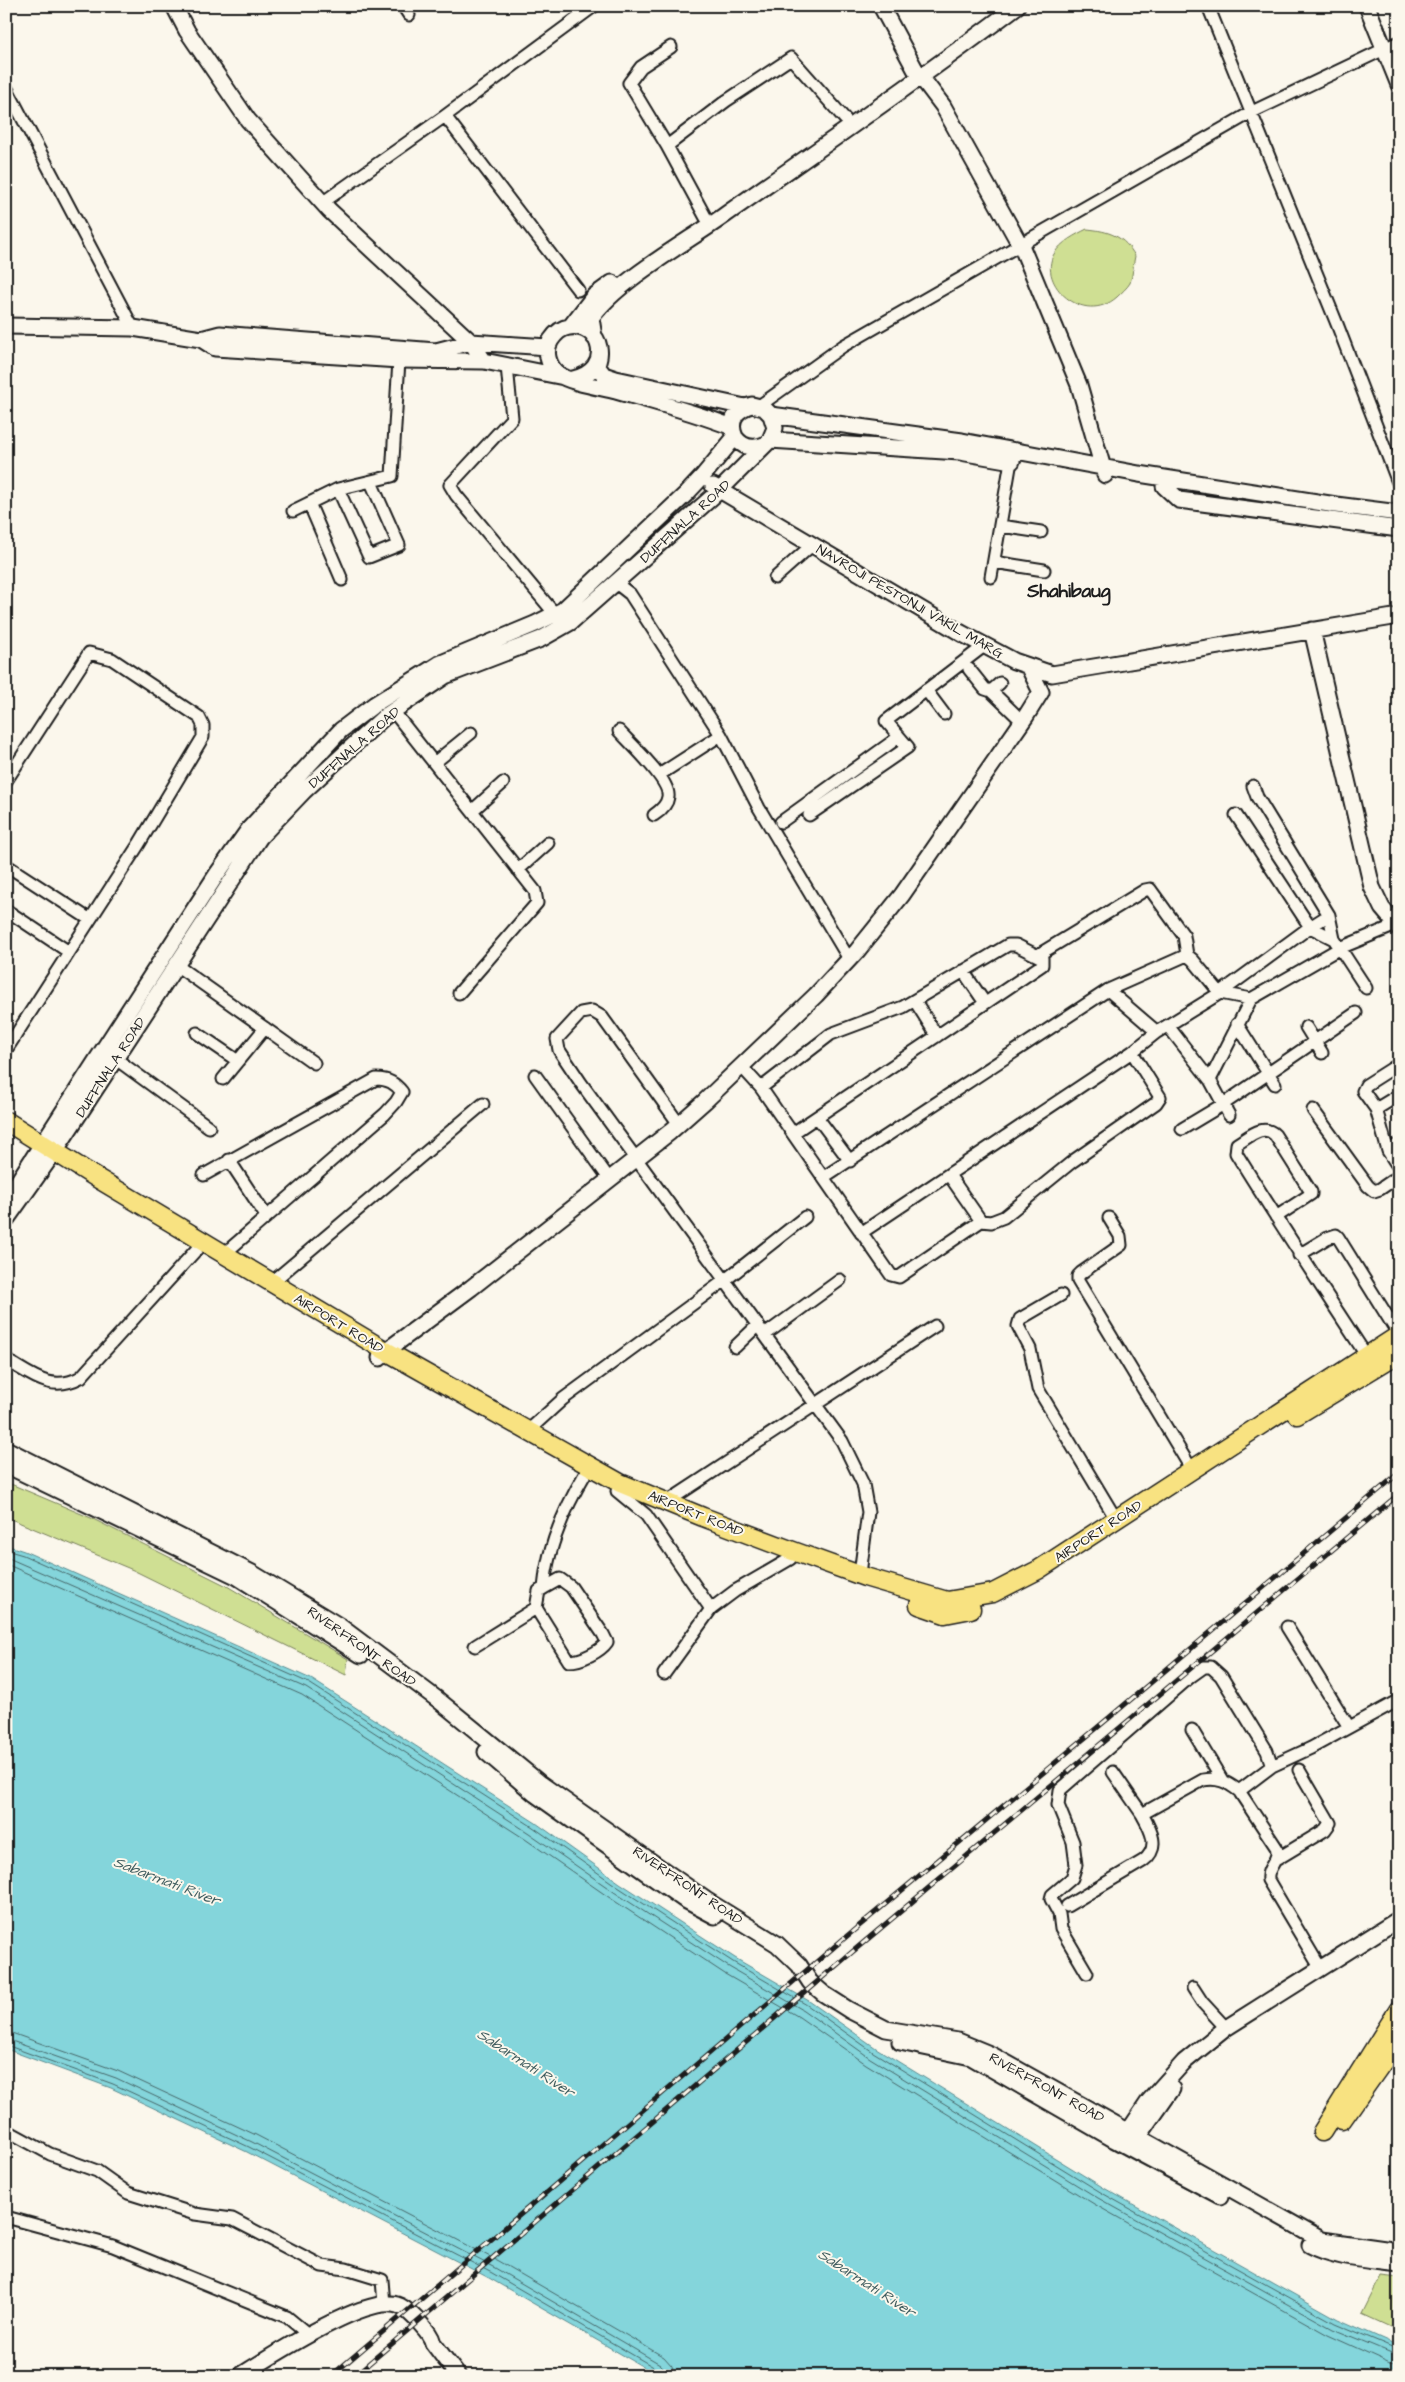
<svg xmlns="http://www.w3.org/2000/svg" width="1405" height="2382" font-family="'Architects Daughter',sans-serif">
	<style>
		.green { fill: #cfdf93; stroke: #767e58 }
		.water { fill: #84d5db; stroke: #5a8b8f }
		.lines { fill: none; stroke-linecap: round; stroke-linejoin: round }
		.shore { stroke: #466668; stroke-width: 1 }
		.street-casing { stroke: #1c1c1c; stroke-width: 15 }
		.secondary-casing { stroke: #1c1c1c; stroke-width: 19 }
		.primary-casing { stroke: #1c1c1c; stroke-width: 21 }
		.street { stroke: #fbf7ec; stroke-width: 11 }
		.secondary { stroke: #fbf7ec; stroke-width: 15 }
		.primary { stroke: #f8e281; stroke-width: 18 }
		.rail-casing { stroke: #1c1c1c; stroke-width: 5 }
		.rail { stroke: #fbf7ec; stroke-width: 3; stroke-dasharray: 9; stroke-linecap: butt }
		.labels { text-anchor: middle; stroke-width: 4; stroke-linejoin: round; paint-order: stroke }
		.street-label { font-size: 14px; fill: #1c1c1c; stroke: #fbf7ec }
		.water-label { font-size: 15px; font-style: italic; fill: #405d5f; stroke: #fbf7ec }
		.district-label { font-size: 19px; font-weight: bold; fill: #1c1c1c; stroke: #fbf7ec }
	</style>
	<rect width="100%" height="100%" fill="#fbf7ec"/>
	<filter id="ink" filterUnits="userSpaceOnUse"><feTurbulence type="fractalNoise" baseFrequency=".02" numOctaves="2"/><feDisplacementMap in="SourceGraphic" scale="10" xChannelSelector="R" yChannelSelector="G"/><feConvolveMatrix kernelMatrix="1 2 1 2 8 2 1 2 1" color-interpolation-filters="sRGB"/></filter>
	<g filter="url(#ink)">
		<path class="green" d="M1087,229C1109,231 1124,236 1135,256C1133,264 1133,275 1130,283C1127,288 1121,293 1117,297C1083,327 1037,283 1054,254C1061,242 1075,235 1087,229Z
			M6,1482L91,1518L227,1586L348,1659L346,1675L133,1570L6,1517Z
			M1381,2276L1399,2278V2331L1362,2314Z"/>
		<path class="water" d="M6,1545L24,1551L311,1679L536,1823L620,1883L735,1958L809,2001L876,2048L1104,2188L1338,2319L1399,2346V2376H659L489,2278L247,2152L111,2088L6,2049Z"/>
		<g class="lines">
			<path class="shore" d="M6,1550L23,1555L309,1683L533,1827L618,1887L733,1962L807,2005L873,2052L1102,2193L1335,2323L1399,2350
				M6,1557L306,1688L529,1833L614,1892L729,1967L803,2010L870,2058L1098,2198L1333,2329L1399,2356
				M6,1564L302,1695L525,1839L610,1898L725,1974L799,2017L866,2064L1094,2204L1328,2335L1390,2363L1399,2364
				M6,2031L118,2071L256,2135L498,2261L664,2357L672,2366L674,2376
				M6,2039L116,2078L252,2142L495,2268L660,2364L665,2369L666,2376
				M6,2045L113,2084L249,2147L492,2273L657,2369L660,2376"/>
			<defs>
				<path id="street" d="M403,6L409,15
					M1208,6L1337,324L1399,485
					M6,87L133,328
					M445,116L578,290
					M667,146L629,83L641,67L671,47
					M322,203L445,116L594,6
					M706,218L667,146L726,101L791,58L845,119
					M507,366L512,418L450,485L456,495L555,614
					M759,406L843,346L1252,112L1399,42
					M338,489L369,557L399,545L371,482
					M309,503L342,580
					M293,511L338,489L392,476L399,360
					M1001,526L1041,532
					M994,562L1044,570
					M991,577L1011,461
					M775,578L812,545
					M616,583L630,594L721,735L759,808L849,959
					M969,669L985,689L991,691
					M1000,683L991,691L1022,721
					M926,690L944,714
					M393,711L535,891L537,903L459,993
					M619,731C630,743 671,781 668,797C667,805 660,811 654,815
					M434,763L471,733
					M659,775L721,735
					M6,781L89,653L112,659L199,717L203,725V737L139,844L6,1050
					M1253,786L1257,797L1329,915L1334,939
					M472,811L503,783
					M809,815L908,747L886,721L984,646
					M1236,815L1310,927L1329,915
					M781,822L899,737
					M6,865L89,919
					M518,870L548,843
					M6,910L69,952
					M1038,955L1145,890L1150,889L1184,936L1187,955L1193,960L1220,993L1251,999
					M176,965L314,1063
					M963,971L985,1003
					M1108,990L1157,1032
					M915,1001L937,1036
					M1237,1024L1275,1084
					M1168,1026L1210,1080L1229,1115
					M1306,1027L1322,1053
					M197,1033L238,1061
					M116,1059L209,1127
					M1399,1064L1366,1085L1363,1091L1376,1109L1388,1151L1399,1168
					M741,1066L761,1088L831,1034L903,1007L1008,945H1016L1042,958V965L793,1133
					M535,1075L610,1180
					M223,1079L265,1028
					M1210,1080L1251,999L1340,948L1396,925
					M761,1088L891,1275L899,1277L981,1221L991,1222L1004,1217L1073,1161L1156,1103L1160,1097L1132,1052
					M1376,1109L1399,1095
					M1313,1110L1368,1186L1374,1191L1380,1189L1399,1176
					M817,1117L850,1161
					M679,1124L602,1017L592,1011L581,1013L557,1039L559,1050L581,1083L842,1441L863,1484L868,1512L860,1574
					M1182,1129L1222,1105L1356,1013
					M1388,1151L1399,1144
					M229,1160L266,1216
					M204,1175L376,1079C388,1079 395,1083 402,1092L396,1102L385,1114L224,1254
					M949,1175L981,1221
					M824,1177L1108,990L1187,955
					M1276,1217L1311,1194V1192L1275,1135C1263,1123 1249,1137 1237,1144L1236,1153C1278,1221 1322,1288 1366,1355
					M1109,1218L1120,1236L1121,1245L1081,1273L1078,1276V1281L1192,1470
					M861,1233L1132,1052L1157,1032L1220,993L1310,927L1334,939L1366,988
					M1299,1255L1327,1238L1336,1235L1338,1237L1399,1335
					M271,1283L483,1104
					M1061,1295L1020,1319L1018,1326L1030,1349L1038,1389L1116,1519
					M766,1334L840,1280
					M735,1347L758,1325
					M6,1360C32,1375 51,1393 81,1377L197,1249
					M529,1430L563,1399L724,1281L805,1217
					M617,1491L646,1515L711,1609L735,1591L790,1559
					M667,1502L935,1326
					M544,1588L539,1591L536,1608L569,1661C581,1661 600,1652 607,1642L603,1634L571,1587L560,1579L544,1588C547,1548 565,1508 585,1474
					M1287,1627L1349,1727
					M475,1646L536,1608
					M664,1674L711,1609
					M1192,1730L1222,1780
					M1113,1772L1142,1814
					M1277,1859L1325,1830L1330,1823L1299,1770
					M1067,1906L1143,1861C1161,1848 1151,1830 1142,1814L1203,1780C1218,1777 1227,1782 1239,1791
					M1321,1969L1268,1880C1266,1866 1281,1861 1276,1847L1239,1791L1272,1766L1311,1748L1399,1700
					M1087,1973L1061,1929L1059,1914L1051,1899L1052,1895L1072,1878L1076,1865L1073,1842L1058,1805L1060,1790L1190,1677L1204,1667H1211L1221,1676L1267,1751L1272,1766
					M1193,1988L1202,2002L1226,2028
					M6,2130L50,2154L97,2171L128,2193L195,2214L232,2219L322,2266L346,2269L382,2280L384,2304
					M6,2217L113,2246L287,2317L309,2335"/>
				<path id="secondary" d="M174,6L187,31L248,120L329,210L471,342L484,361
					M881,6L915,69L943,106L1023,250L1079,385L1105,475
					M1367,6L1399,85
					M6,326L133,328L201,339L220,334L436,351L471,342L548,347
					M570,327L594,296L612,283
					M594,337L591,318C618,280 686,243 725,215C823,146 922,78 1017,6
					M201,339L215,348L399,360L484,361L564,377
					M599,358L597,366L604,375L616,379L745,407
					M573,379C615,370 602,322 569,327C561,328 555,334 551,340C544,351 548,366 558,374C571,383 600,387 616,391C655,402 694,412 732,427
					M771,415L962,441L1139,474L1336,505L1399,513
					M770,440L960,452L1012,461
					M713,486L961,633L1014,661L1052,674L1399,616
					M1164,486L1179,500L1399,529
					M1312,630L1372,887L1382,908L1399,928
					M6,1200L217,874L249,829L341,730L375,704L439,664L535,624L563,610L686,494L702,477L735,437
					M6,1220L55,1151L260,837L304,791L384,717L445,676L541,639L571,622L639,562L719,491L770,440L775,428L771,415L764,408L752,405C736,409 728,421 735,437C742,447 752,450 764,445
					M380,1358L386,1351L471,1288L670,1132L705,1101L816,995L857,951L902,895L1026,716L1041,692L1028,666
					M6,1449L252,1573L341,1627L437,1699L541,1784L706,1900L777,1944L799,1965L810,1982L824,1994L849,2010L886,2029L958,2041L992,2055L1322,2240L1399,2251
					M6,1465L236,1576L361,1655
					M486,1752L535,1794L683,1899L715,1916
					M900,2042L971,2057L1115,2140L1220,2196
					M1122,2141L1149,2101L1184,2062L1226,2028L1399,1919
					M1132,2146L1172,2089
					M1310,2245C1336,2259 1370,2260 1399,2264
					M240,2376C270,2357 365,2295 397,2305C405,2307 413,2316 418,2321C424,2328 431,2334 433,2343L458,2376"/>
				<path id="primary" d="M6,1121L97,1178L386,1351L620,1483L703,1517L793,1551L865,1577L947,1601L993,1593L1038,1570L1399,1335
					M1297,1415L1399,1353
					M919,1605L945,1614L971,1609
					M1342,2120L1399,2039
					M1322,2132L1399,2009"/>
			</defs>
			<use href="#street" class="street-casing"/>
			<use href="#secondary" class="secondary-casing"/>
			<use href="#primary" class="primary-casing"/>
			<use href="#street" class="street"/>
			<use href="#secondary" class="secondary"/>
			<use href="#primary" class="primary"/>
			<defs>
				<path id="rail" d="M331,2376L841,1941L1110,1717L1399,1473
					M354,2376L851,1953L1399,1494"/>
			</defs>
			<use href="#rail" class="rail-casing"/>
			<use href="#rail" class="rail"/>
		</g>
	</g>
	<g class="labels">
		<g class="street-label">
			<text transform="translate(685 521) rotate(-42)" y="5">DUFFNALA ROAD</text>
			<text transform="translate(910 601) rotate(30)" y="5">NAVROJI PESTONJI VAKIL MARG</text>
			<text transform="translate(354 747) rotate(-41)" y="5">DUFFNALA ROAD</text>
			<text transform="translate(110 1067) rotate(-57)" y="5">DUFFNALA ROAD</text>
			<text transform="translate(339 1323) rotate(31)" y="5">AIRPORT ROAD</text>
			<text transform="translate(696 1513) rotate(22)" y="5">AIRPORT ROAD</text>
			<text transform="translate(1098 1531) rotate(-33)" y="5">AIRPORT ROAD</text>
			<text transform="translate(362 1646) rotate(35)" y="5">RIVERFRONT ROAD</text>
			<text transform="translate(688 1885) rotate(34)" y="5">RIVERFRONT ROAD</text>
			<text transform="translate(1047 2087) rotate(29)" y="5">RIVERFRONT ROAD</text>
		</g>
		<g class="water-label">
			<text transform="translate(167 1881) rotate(21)" y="5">Sabarmati River</text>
			<text transform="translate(526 2063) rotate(33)" y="5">Sabarmati River</text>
			<text transform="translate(867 2283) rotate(33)" y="5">Sabarmati River</text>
		</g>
		<g class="district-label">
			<text x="1069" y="597">Shahibaug</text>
		</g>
	</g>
	<rect width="1405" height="2382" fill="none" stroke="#fbf7ec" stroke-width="25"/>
	<rect x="12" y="12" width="1380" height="2357" fill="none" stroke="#1c1c1c" stroke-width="2" filter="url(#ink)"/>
</svg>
